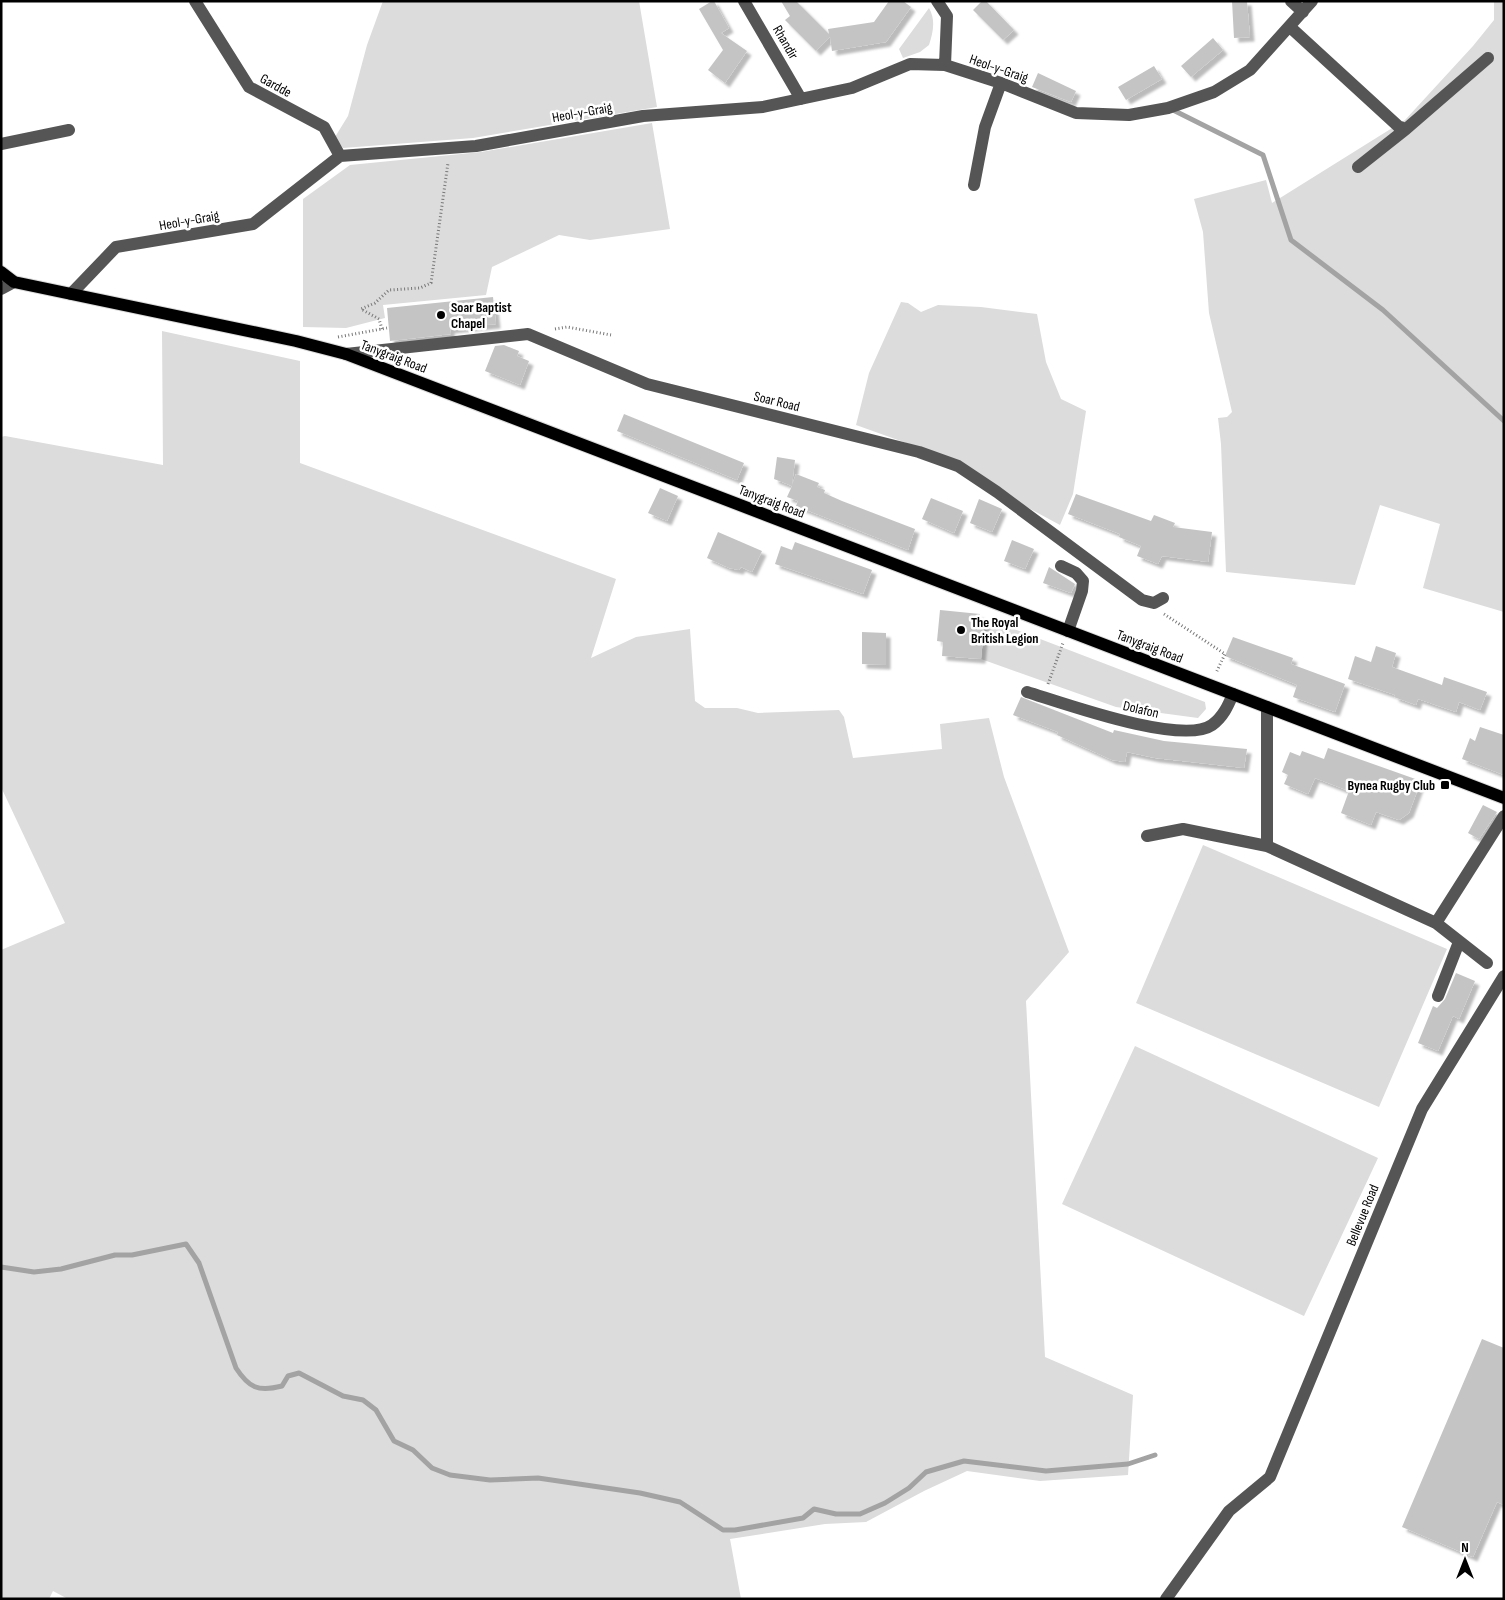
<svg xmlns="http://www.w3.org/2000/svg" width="1505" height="1600" font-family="'Sofia Sans Condensed',sans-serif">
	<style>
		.green { fill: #dcdcdc }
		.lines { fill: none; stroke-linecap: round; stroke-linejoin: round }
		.stream { stroke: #a3a3a3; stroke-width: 5 }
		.building { fill: #c4c4c4; filter: url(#shadow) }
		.major-casing { stroke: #dbdbdb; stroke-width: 14 }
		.path { stroke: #777; stroke-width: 3; stroke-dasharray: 1 2.5; stroke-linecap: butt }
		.minor { stroke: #555; stroke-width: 12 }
		.major { stroke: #000; stroke-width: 12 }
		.poi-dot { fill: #000; stroke: #fff; stroke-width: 2 }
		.labels { text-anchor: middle; stroke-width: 5; stroke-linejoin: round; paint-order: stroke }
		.street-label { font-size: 14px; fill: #000; stroke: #fff }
		.poi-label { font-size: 14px; font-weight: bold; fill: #000; stroke: #fff; text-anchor: start }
	</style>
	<defs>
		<filter id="shadow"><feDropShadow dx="4.5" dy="4.5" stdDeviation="1" flood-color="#0004"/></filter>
	</defs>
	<rect width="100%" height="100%" fill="#fff"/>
	<path class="green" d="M383,1H639L657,107L473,138L343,148L335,137L348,116L367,45Z
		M1494,1H1504V612L1423,588L1440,524L1380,505L1355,585L1226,572L1221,444L1218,418L1227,417L1232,412L1209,313L1203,232L1194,199L1266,180L1272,203L1389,130L1405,120L1473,46L1494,20Z
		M929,8C936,20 933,33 929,45L920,52L903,58L899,49Z
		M652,123L670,229L590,240L559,235L492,267L486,295L383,305L385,318L346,328L303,327V199L350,165L481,152Z
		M901,302L908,303L921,312L938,305L981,307L1037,314L1046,362L1061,399L1086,411L1073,494L1060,525L912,445L856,425L869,373Z
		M162,331L300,361V463L616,579L591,658L636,637L690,629L695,701L705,708H737L758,713L839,710L844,717L853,758L942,749L940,724L989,718L1004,777L1069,952L1026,1001L1045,1357L1133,1395L1128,1475L1040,1481L967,1471L924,1491L866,1522L825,1524L730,1539L741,1599H68L53,1591L49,1599H1V950L65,923L1,787V437L5,436L163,465Z
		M985,618L1205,702L1206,709L1198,718L1116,707L981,659Z
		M1203,845L1447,949L1379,1107L1136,1003Z
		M1135,1046L1378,1158L1304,1316L1062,1204Z"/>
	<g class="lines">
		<path class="stream" d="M1171,109L1263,155L1291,240L1383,310L1504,421
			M1,1267L34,1272L61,1269L115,1255H132L186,1244L199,1263L236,1368C249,1388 258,1392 282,1386L288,1376L299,1373L343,1396L363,1400L376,1410L394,1441L413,1450L432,1468L450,1475L490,1480L538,1478L640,1493L680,1502L723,1530H735L803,1518L814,1509L836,1514H860L885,1503L909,1488L926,1472L964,1461L1046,1471L1128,1464L1155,1455"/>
	</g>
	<path class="building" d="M712,1H714L729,28L721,33L747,51L725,83L708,70L723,50L699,9Z
		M781,1H796L829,34L828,29L874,22L889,1H903L911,7L886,42L832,51L830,37L816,51L785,20L790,16Z
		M982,1H986L1014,30L1003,40L973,10Z
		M1232,1H1247L1250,37L1234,38Z
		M1213,38L1223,50L1191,77L1181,66Z
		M1154,66L1162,79L1126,100L1118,87Z
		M1038,73L1076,91L1071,102L1032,87Z
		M493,297L496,324L450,329L451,334L390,341L387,308Z
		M504,345L519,351L517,356L529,361L520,385L485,371L495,346Z
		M624,414L744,463L737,480L617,431Z
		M777,457L795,460L792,485L796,474L819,483L817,487L825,490L824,493L842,501L915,529L908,550L796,506L798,501L787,497L792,486L774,479Z
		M660,488L678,496L667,521L648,513Z
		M1076,494L1151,521L1154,515L1175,523L1173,527L1212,532L1208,562L1162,556L1158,564L1137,556L1141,546L1119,537L1120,534L1068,514Z
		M931,498L963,511L954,533L922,519Z
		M979,499L1002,509L992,532L970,523Z
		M718,532L762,551L752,572L741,567L739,570L729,568L707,558Z
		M1012,540L1034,549L1025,569L1004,561Z
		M795,542L872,570L863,594L775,564L781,546L792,550Z
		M1049,567L1075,584L1071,593L1043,583Z
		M940,610L980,614L979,618H985L981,659L942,656L943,642L937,641Z
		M862,632L886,633V665L862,664Z
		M1233,637L1293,658L1291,664L1345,684L1335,712L1293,697L1297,685L1225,656Z
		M1376,646L1396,653L1392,667L1442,685L1444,677L1487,692L1480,710L1459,702L1456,712L1418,699L1416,705L1394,697L1395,695L1348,679L1355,656L1371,662Z
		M1021,697L1113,733L1114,730L1164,741L1247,749L1244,768L1155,758L1127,752L1125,762L1112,760L1057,735L1058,732L1013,715Z
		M1480,727L1504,735V775L1462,759L1470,738L1475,741Z
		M1328,748L1421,781L1409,813L1399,820L1376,812L1371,825L1341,813L1349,791L1315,778L1308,794L1284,784L1288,775L1282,772L1290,752L1300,756L1302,751L1324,759Z
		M1483,805L1497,812L1479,839L1468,833Z
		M1456,973L1475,981L1459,1019L1453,1016L1438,1051L1418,1043L1433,1006L1437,1008L1445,999Z
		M1482,1339L1504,1348V1505L1497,1502L1473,1557L1402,1527Z"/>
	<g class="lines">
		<defs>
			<path id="major" d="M1,272L14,282L296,341L346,354L1504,798"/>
		</defs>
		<use href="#major" class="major-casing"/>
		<path class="path" d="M382,329L379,319L361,309L375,303L389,290L420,288L431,283L448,163
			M555,329L567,327L611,335
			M338,337L387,328
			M1164,614L1225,654L1216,673
			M1048,684L1063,643"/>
		<path class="minor" d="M195,1L249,87L324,127L340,156
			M744,1L801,99
			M937,1L947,16L945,65
			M1291,1L1303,12
			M1290,27L1398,126L1406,129L1488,58
			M1,144L69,130
			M1358,167L1406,129
			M974,185L985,127L1001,83
			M1,289L14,282
			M71,294L116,247L253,224L340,156L476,146L643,116L763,107L852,88L910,64L945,65L1001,83L1076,113L1129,115L1168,108L1214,92L1250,70L1312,1
			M346,354L528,334L647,384L919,452L958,466L997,492L1142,600L1154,603L1163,598
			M1061,566L1076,573L1083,581L1082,591L1068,631
			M1027,692C1063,703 1182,746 1212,725C1223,717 1228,706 1233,694
			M1147,836L1183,829L1267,846L1436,923L1504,816
			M1267,846V707
			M1436,923L1487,963
			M1438,996L1459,942
			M1166,1599L1229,1511L1270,1477L1422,1109L1504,976"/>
		<use href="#major" class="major"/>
	</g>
	<g class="poi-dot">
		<circle cx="441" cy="315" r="5"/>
		<circle cx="961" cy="630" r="5"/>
		<rect x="1440" y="780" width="10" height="10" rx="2.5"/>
	</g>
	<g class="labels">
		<g class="street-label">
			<text transform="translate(786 42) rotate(60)" y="5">Rhandir</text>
			<text transform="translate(999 68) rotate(19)" y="5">Heol-y-Graig</text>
			<text transform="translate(276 85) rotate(29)" y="5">Gardde</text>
			<text transform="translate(582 112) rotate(-10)" y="5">Heol-y-Graig</text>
			<text transform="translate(189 220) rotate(-10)" y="5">Heol-y-Graig</text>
			<text transform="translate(394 356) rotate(21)" y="5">Tanygraig Road</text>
			<text transform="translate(777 401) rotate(14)" y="5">Soar Road</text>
			<text transform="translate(772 501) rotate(21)" y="5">Tanygraig Road</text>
			<text transform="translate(1150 646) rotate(21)" y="5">Tanygraig Road</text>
			<text transform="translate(1141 709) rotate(13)" y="5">Dolafon</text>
			<text transform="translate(1362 1215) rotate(-68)" y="5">Bellevue Road</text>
		</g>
		<g class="poi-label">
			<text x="451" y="312">Soar Baptist<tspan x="451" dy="16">Chapel</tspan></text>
			<text x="971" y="627">The Royal<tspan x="971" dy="16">British Legion</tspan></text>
			<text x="1435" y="790" text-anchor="end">Bynea Rugby Club</text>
		</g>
	</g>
	<rect width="1505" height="1600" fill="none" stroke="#000000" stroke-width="5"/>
	<g transform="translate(1465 1560)" stroke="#ffffff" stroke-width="4" paint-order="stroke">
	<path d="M0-4L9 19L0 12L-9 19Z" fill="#000000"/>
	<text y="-8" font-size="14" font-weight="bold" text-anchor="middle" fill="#000000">N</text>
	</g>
</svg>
